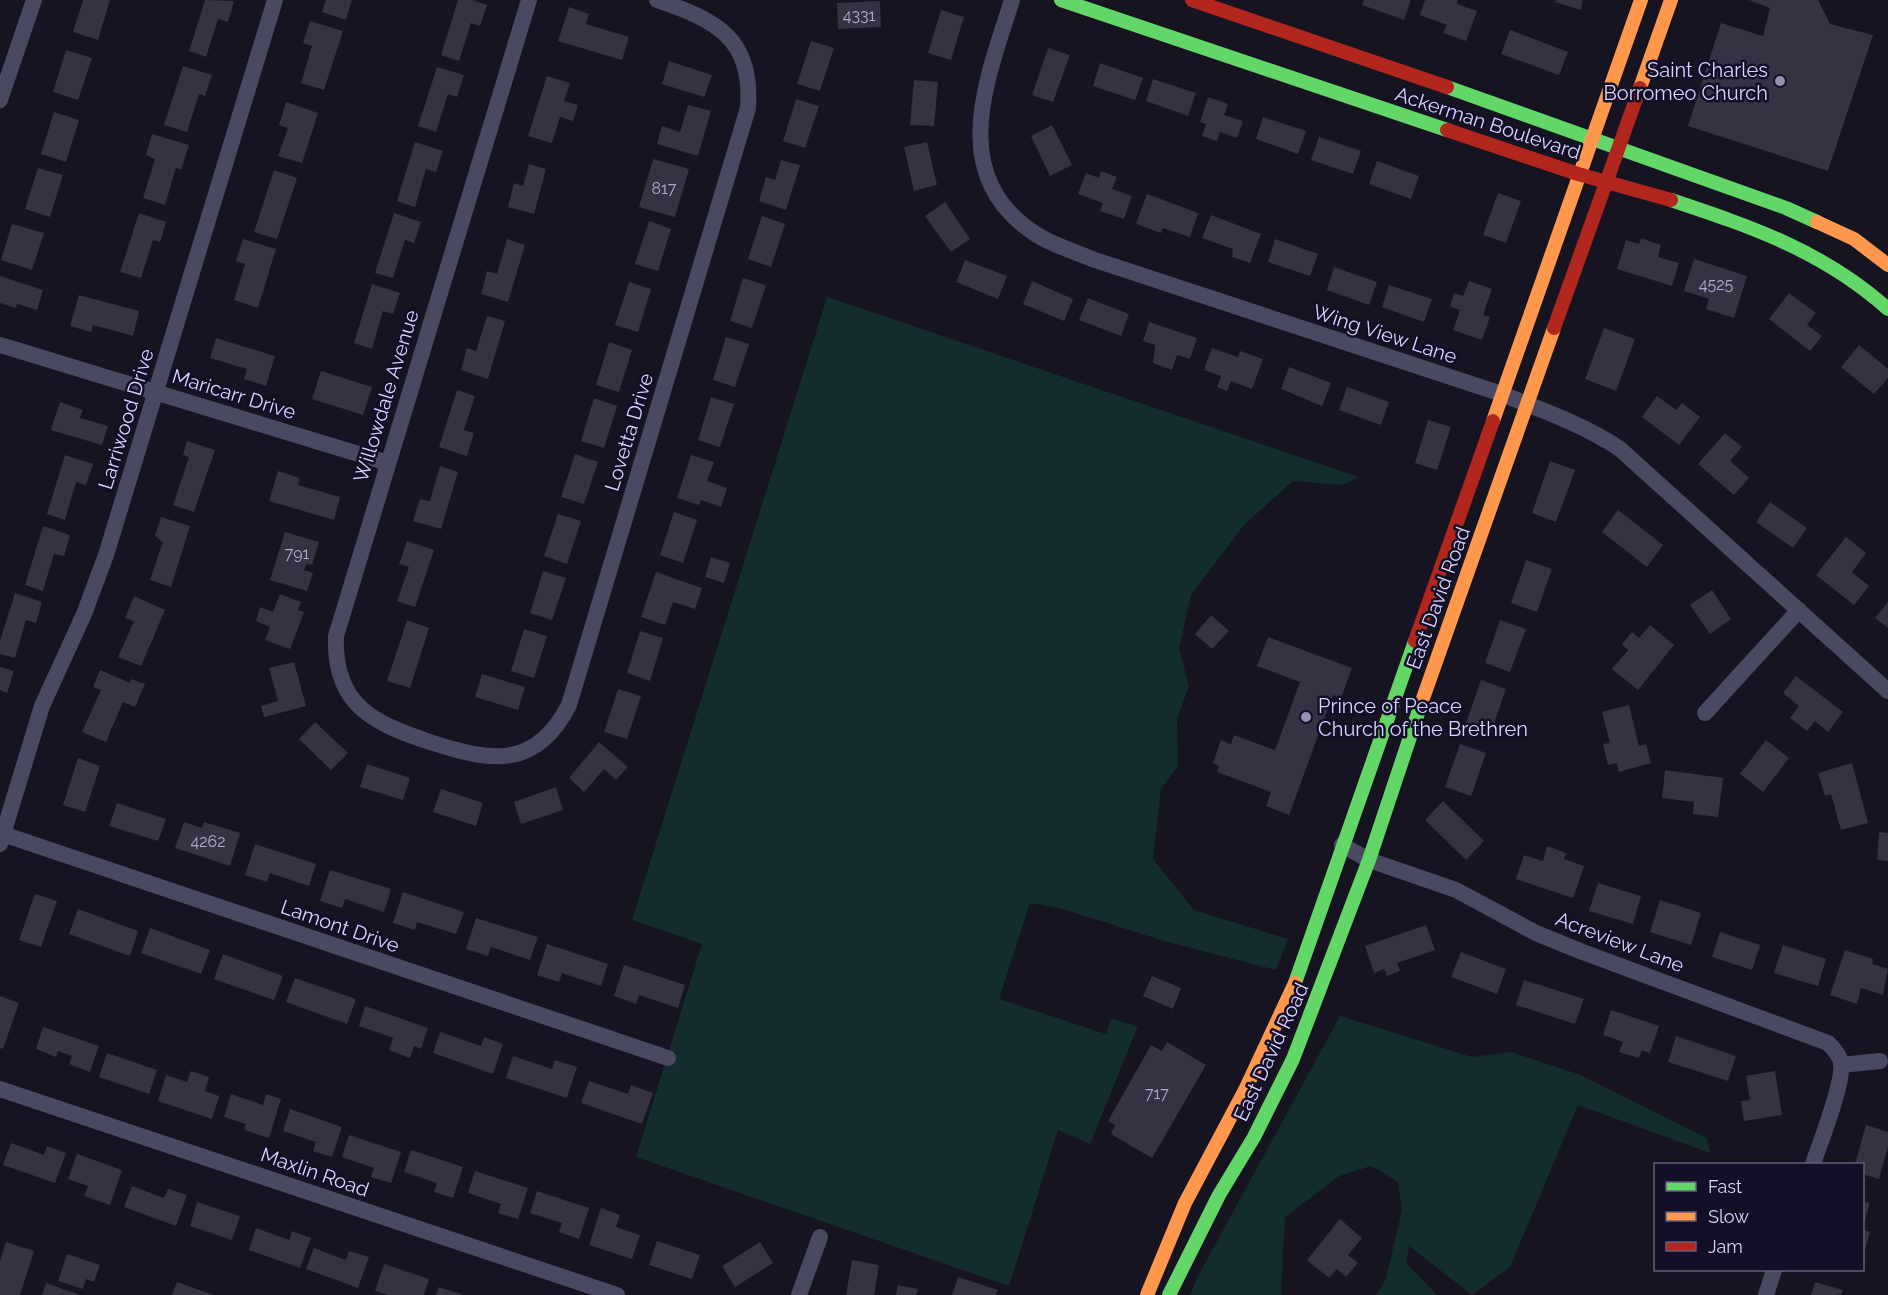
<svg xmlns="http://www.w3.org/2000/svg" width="1888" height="1295" font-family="Raleway,sans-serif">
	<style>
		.green { fill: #132c2d }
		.building { fill: #343243 }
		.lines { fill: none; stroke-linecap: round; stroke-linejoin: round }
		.street { stroke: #4a4962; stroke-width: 16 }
		.fast { stroke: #63d668; stroke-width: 14 }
		.slow { stroke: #ff974d; stroke-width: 14 }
		.jam { stroke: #b3261e; stroke-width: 14 }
		.poi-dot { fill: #9591b1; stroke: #130f26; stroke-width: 2 }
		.labels { text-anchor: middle; stroke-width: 5; stroke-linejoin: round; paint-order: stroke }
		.number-label { font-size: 16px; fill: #b0acd0 }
		.poi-label { font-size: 20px; fill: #d9d4ff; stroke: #130f26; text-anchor: end }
		.street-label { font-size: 20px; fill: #d9d4ff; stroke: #130f26 }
	</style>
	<rect width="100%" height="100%" fill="#161421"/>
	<path class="green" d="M827,297L1359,477L1343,485L1293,481L1244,525L1191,595L1179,649L1189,686L1177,719L1178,766L1161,789L1153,859L1194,910L1288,939L1276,970L1164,941L1063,909L1030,903L999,999L1106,1034L1111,1019L1138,1026L1090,1144L1058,1130L1009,1286L636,1157L702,944L632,920Z
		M1340,1016L1472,1057L1511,1052L1578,1074L1707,1138L1710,1153L1578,1105L1510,1267L1472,1295L1409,1246L1406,1263L1437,1295H1376L1386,1279L1402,1210L1398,1182L1371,1166L1339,1176L1285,1217L1281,1295H1190L1197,1278Z"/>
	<path class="building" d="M83,0H110L98,40L73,32Z
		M205,0L234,1L228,22L218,19L206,57L189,51Z
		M326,0H352L346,20L322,12Z
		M458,0H472L487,5L480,26L471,23L459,61L441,55Z
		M1364,0H1411L1404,20L1362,5Z
		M1425,0H1458L1457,4L1477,11L1466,41L1443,33L1447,25L1420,15Z
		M1556,0H1583L1581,10L1555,2Z
		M1749,0H1818L1830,24L1873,35L1828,171L1688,126L1721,23L1763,36L1770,8Z
		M880,1L881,27L838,29L837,3Z
		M569,7L589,14L586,24L629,37L622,60L558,41Z
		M941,10L964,17L951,60L928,53Z
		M310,21L343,31L324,90L301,83L312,46L303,43Z
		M1510,30L1568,52L1559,75L1501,54Z
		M811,41L834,48L820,91L797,84Z
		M1048,48L1070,55L1053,102L1032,95Z
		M66,50L92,58L78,100L53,92Z
		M669,61L712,75L704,97L662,84Z
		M1100,63L1143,78L1135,100L1093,86Z
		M183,66L212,75L205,96L199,94L187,132L164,125Z
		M437,67L464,75L457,97L448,94L436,132L418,126Z
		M547,76L570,83L564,101L578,105L573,121L560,117L552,143L528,136Z
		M1153,79L1196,93L1188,116L1146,101Z
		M914,80L938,82L934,126L910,125Z
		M1208,97L1228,104L1224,115L1243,121L1237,138L1220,132L1217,141L1202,136L1206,124L1200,122Z
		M796,99L819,106L805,148L783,141Z
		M286,102L318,113L302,163L278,156L288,128L279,125Z
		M688,105L711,111L698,156L657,144L662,126L680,132Z
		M54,112L79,120L66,162L41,154Z
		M1263,117L1306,131L1298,154L1256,139Z
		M1052,125L1072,165L1050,176L1031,136Z
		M152,134L189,145L181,170L176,168L165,205L143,198L155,159L146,155Z
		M1319,137L1361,151L1353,174L1311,160Z
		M415,142L443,151L436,172L426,169L415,207L397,201Z
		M927,142L937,185L914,191L904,147Z
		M653,159L689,169L675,217L639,207Z
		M781,160L800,165L786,210L759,201L766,177L775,180Z
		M1377,161L1419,176L1411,199L1369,184Z
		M529,164L546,169L534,214L508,207L514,183L523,186Z
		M38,168L63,175L50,217L25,209Z
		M274,170L297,178L277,239L254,232Z
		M1101,171L1117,177L1112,189L1132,196L1124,219L1100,211L1103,203L1078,194L1086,173L1099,178Z
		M1498,193L1521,201L1506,243L1483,235Z
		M1147,194L1198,213L1190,237L1163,228L1161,233L1136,224Z
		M945,202L970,239L951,252L925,216Z
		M139,213L166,222L160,242L153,240L141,278L120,272Z
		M394,213L421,222L414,243L405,240L393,278L375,273Z
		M1211,215L1261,234L1250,263L1232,257L1233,249L1202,238Z
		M762,216L785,224L771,267L748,259Z
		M649,221L671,229L658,271L635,264Z
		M12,224L44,233L32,270L1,260Z
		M1641,238L1661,245L1658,257L1679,263L1672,286L1617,269L1626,240L1639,244Z
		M243,239L276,249L258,308L234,300L245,264L236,261Z
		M507,239L525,245L508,302L481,294L487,271L497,274Z
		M1275,239L1318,254L1310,276L1268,262Z
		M1694,259L1747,276L1734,318L1706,309L1709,299L1684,291Z
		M965,260L1007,276L998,299L956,282Z
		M1334,267L1377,282L1369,305L1327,290Z
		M0,276L43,290L37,310L17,304L16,308L0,303Z
		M743,278L766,285L752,328L730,321Z
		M1032,281L1073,299L1064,321L1023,304Z
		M1469,281L1492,289L1483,315L1490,317L1482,340L1453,330L1460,310L1450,307L1454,293L1463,296Z
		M629,282L651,289L638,332L615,325Z
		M372,284L400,293L393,314L383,311L372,349L354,343Z
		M1389,285L1432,299L1424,322L1382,307Z
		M1789,293L1816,313L1807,325L1822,336L1810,351L1769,319Z
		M79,295L139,311L133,336L93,325L91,332L70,326Z
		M1088,298L1129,314L1121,336L1079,320Z
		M487,316L505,321L488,379L461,370L467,348L476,351Z
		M1149,322L1197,338L1190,359L1177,355L1172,370L1153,363L1155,345L1143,341Z
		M1604,328L1635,339L1616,391L1585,379Z
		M726,337L749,344L735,387L713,380Z
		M216,338L275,356L266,386L244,379L247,369L210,358Z
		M609,342L632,350L619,392L596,385Z
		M1859,345L1888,369V378L1874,394L1841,367Z
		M1212,348L1238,357L1240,351L1263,359L1252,389L1231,381L1227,391L1217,387L1221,376L1204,370Z
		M1289,367L1331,383L1322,406L1281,389Z
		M321,371L372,387L363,415L312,399Z
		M1347,387L1389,402L1381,425L1339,410Z
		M457,390L475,396L464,430L474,433L467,456L439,447Z
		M1657,396L1676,410L1682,403L1700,417L1679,445L1642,417Z
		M711,397L734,404L720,447L698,440Z
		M594,398L617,406L604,448L581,441Z
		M60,402L83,410L80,418L108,426L102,445L51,430Z
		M1428,420L1451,427L1437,470L1415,463Z
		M1725,433L1742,447L1730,461L1749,478L1734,495L1698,464Z
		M187,441L215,450L194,512L173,505L189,457L183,455Z
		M575,454L598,462L584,504L561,497Z
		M65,455L93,464L86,485L76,482L65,520L47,514Z
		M691,455L714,462L707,481L727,488L721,507L701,500L699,505L677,498Z
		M1550,461L1575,470L1556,522L1532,513Z
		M440,466L458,472L441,529L413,521L420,499L430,501Z
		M278,471L300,478L298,485L340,497L334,520L269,501Z
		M1770,502L1807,528L1793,548L1756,522Z
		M1618,510L1663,545L1647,567L1602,532Z
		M674,512L697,520L683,563L660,555Z
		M558,514L581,521L567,564L544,556Z
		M161,517L190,526L171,587L150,580L163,542L155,536Z
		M43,526L70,535L64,556L54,554L43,591L25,585Z
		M285,532L319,542L312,565L307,564L304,570L313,573L307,591L270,580Z
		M1846,537L1866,553L1852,572L1869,586L1854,605L1816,575Z
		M407,541L434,550L415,607L397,601L409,567L399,564Z
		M711,557L730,563L724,583L705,577Z
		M1526,560L1552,569L1537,612L1511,603Z
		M543,571L566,578L552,620L530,613Z
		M656,572L702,588L695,609L673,602L665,625L641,617Z
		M1712,590L1731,619L1710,634L1690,605Z
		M15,593L42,602L36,623L26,620L15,658L0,654V641Z
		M280,594L301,602L298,610L304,612L290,649L265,640L270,627L256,621L260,607L273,612Z
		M134,596L165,610L141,666L118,657L134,621L125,618Z
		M1888,602V628L1875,618Z
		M1211,615L1229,631L1212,649L1195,634Z
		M407,620L429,628L410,688L387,681Z
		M1500,620L1526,629L1510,672L1485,663Z
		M1650,625L1674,645L1638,690L1612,669L1628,650L1622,644L1632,632L1639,638Z
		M524,629L547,636L534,678L511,671Z
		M640,631L663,638L650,681L627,673Z
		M1268,637L1352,668L1341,698L1333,695L1289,815L1266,806L1271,792L1217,772L1219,766L1213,763L1221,740L1231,744L1234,735L1275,750L1300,682L1257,666Z
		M294,662L306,706L264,717L261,706L278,701L269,668Z
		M0,667L14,671L7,693L0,690Z
		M100,670L130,683L131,679L145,684L135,707L123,702L106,742L82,732L101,690L93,687Z
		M482,674L525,687L518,710L475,697Z
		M1796,676L1843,712L1828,732L1815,721L1807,731L1790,718L1799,706L1783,693Z
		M1481,680L1506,689L1491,732L1466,723Z
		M618,689L641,696L627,739L604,732Z
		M1629,705L1639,746L1646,744L1651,763L1619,772L1617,763L1608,765L1603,744L1610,743L1602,712Z
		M315,722L348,753L331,770L299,739Z
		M1766,740L1789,758L1763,792L1740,774Z
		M599,742L628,767L616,780L604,769L584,792L569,778Z
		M1460,744L1486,753L1471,796L1445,787Z
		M78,758L100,766L85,812L63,805Z
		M1852,763L1868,823L1841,830L1831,794L1825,796L1818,773Z
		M367,764L410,778L403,800L360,787Z
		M1665,770L1723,778L1718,817L1693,814L1694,802L1662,798Z
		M556,787L563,810L521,824L514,802Z
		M441,789L483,803L476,826L433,812Z
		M1443,801L1484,841L1466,860L1425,820Z
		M117,803L166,819L158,841L109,826Z
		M184,822L202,828L204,822L240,833L230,866L175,848Z
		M1879,832L1888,833V861L1877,860Z
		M255,844L316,864L309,886L270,873L267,882L245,875Z
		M1547,846L1566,853L1564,859L1584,866L1573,898L1516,879L1524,855L1543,861Z
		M330,870L391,889L384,912L345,899L342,908L320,901Z
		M1598,883L1641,896L1633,924L1589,911Z
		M403,892L464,912L456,934L417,922L415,930L393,923Z
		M35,894L57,901L41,947L19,940Z
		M1660,900L1701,913L1691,945L1650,932Z
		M78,909L138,931L130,956L69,934Z
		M476,918L538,937L530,960L491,947L488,956L466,949Z
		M1426,925L1435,950L1397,963L1400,971L1387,976L1384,969L1374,973L1365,946Z
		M150,928L210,950L201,974L141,953Z
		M1720,932L1760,945L1752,970L1712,957Z
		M547,944L608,964L601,986L562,973L559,982L537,975Z
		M1783,945L1826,959L1818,986L1774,973Z
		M1845,950L1873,959L1872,964L1888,969L1883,995L1861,988L1857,1004L1830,995Z
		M1461,952L1506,969L1497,994L1451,977Z
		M223,954L283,976L274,1000L214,979Z
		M624,965L685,985L678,1008L639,995L636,1004L614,996Z
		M1152,976L1181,988L1173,1009L1143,996Z
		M295,978L356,999L347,1024L286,1002Z
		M1524,980L1584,999L1575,1024L1516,1005Z
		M0,996L19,1003L3,1049L0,1048Z
		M365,1006L428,1028L421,1049L414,1046L410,1058L389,1050L393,1038L359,1026Z
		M1611,1010L1659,1026L1650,1053L1642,1050L1639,1058L1619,1052L1623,1042L1603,1035Z
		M43,1027L99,1046L90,1072L69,1064L72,1056L58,1051L56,1057L36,1049Z
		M440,1032L481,1046L484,1037L503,1044L493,1074L433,1053Z
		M1676,1036L1736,1056L1728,1081L1668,1062Z
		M1167,1042L1206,1065L1152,1158L1111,1134L1115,1125L1108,1121L1151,1045L1162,1051Z
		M107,1053L157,1070L149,1094L99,1077Z
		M513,1056L552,1069L555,1060L577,1067L567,1098L506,1078Z
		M191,1071L209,1077L205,1091L219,1096L212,1119L158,1101L166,1075L187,1082Z
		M1775,1071L1782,1115L1744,1121L1741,1101L1750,1100L1746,1076Z
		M589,1081L628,1094L631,1085L653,1093L642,1124L581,1103Z
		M231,1094L263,1105L266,1094L281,1099L269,1138L244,1130L246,1124L224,1117Z
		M290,1109L342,1127L332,1157L313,1151L316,1142L283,1131Z
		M1866,1125L1888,1132V1147L1879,1179L1862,1174V1164H1855Z
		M349,1135L401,1152L391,1183L371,1177L374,1168L342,1157Z
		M11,1143L44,1155L47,1146L66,1153L55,1183L3,1165Z
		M411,1150L463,1167L453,1198L434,1192L437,1183L404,1172Z
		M77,1154L122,1170L110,1205L84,1196L88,1186L68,1179Z
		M475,1171L528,1188L518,1219L498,1213L501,1204L468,1193Z
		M132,1186L164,1198L168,1189L187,1195L176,1226L124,1207Z
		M537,1191L589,1208L579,1239L559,1232L562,1223L530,1213Z
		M1862,1201L1870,1203L1863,1226H1862Z
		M197,1202L240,1216L232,1240L190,1226Z
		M601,1208L620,1215L616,1227L640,1235L632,1259L589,1245Z
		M1340,1219L1362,1238L1348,1255L1358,1263L1346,1277L1337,1269L1329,1278L1307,1260Z
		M256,1228L289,1240L292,1231L311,1238L300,1268L249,1250Z
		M1862,1229L1870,1232L1865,1250H1862Z
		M657,1241L700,1255L692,1279L649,1265Z
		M6,1242L34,1251L20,1295H0V1261Z
		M760,1242L773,1263L735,1287L722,1266Z
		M314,1248L346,1260L349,1251L369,1257L358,1288L306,1269Z
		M67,1254L100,1265L94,1282L86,1279L83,1289L58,1281Z
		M852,1260L879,1265L874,1295H846Z
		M384,1264L429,1279L424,1295H388L375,1291Z
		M958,1277L998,1290L996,1295H952Z
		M177,1282L214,1295H172Z
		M1815,1282L1843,1290L1841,1295H1811Z
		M46,1283L80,1295H42Z
		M898,1285L918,1289L916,1295H896Z
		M439,1287L463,1295H436Z"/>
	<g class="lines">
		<path class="street" d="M529,0L336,636C333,706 375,724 433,743C492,762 536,769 569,705L748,108C753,38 716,20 657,0
			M1012,0C987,80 946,174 1034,233C1052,245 1073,251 1092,259L1502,394C1543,411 1583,424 1620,449L1888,691
			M0,100L34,0
			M0,345L388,463
			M1705,713L1799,610
			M0,833L668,1058
			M0,844L42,706L84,614L106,555L275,0
			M1342,845L1369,860L1456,890L1536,933L1580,951L1828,1043C1833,1048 1839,1054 1841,1062C1845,1080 1820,1143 1813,1164
			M1841,1065L1880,1061
			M0,1089L617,1295
			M799,1295L820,1237
			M1766,1295L1774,1270"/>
		<path class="fast" d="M1061,0L1447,130
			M1447,87L1786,208L1817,222
			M1671,200C1752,227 1823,251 1888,309
			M1295,983L1415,641
			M1169,1295L1219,1195L1254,1137L1293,1059L1369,860L1421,704"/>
		<path class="slow" d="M1640,88L1671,0
			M1817,222L1854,239L1888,265
			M1493,421L1641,0
			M1421,704L1554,328
			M1147,1295L1185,1203L1246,1088L1295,983"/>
		<path class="jam" d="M1192,0L1447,87
			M1447,130L1578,174L1671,200
			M1554,328L1640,88
			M1415,641L1493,421"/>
	</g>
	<g class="poi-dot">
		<circle cx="1780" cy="81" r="6"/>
		<circle cx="1306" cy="717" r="6"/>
	</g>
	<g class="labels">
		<g class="number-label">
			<text x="859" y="21">4331</text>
			<text x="664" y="194">817</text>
			<text x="1716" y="290">4525</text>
			<text x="297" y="559">791</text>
			<text x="208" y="847">4262</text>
			<text x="1157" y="1099">717</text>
		</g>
		<g class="poi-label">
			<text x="1768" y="77">Saint Charles<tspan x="1768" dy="23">Borromeo Church</tspan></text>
			<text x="1318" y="713" text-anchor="start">Prince of Peace<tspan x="1318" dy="23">Church of the Brethren</tspan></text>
		</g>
		<g class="street-label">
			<text transform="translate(1488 123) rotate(18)" y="7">Ackerman Boulevard</text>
			<text transform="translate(1385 334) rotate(18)" y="7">Wing View Lane</text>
			<text transform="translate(234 394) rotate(17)" y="7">Maricarr Drive</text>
			<text transform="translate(386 396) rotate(-73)" y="7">Willowdale Avenue</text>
			<text transform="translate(126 419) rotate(-73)" y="7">Larriwood Drive</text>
			<text transform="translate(629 432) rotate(-73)" y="7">Lovetta Drive</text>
			<text transform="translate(1438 598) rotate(-70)" y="7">East David Road</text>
			<text transform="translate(340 926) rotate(19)" y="7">Lamont Drive</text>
			<text transform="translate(1620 942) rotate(21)" y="7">Acreview Lane</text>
			<text transform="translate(1271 1052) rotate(-65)" y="7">East David Road</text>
			<text transform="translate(315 1172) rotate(19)" y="7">Maxlin Road</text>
		</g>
	</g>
	<rect x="1654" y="1163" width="210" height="108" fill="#130f26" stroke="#625e7d" stroke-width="1.5"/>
	<rect x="1666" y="1182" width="30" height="9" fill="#63d668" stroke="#625e7d" stroke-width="1.5"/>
	<text x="1708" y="1193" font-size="18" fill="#d9d4ff">Fast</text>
	<rect x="1666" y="1212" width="30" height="9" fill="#ff974d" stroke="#625e7d" stroke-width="1.5"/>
	<text x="1708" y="1223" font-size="18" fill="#d9d4ff">Slow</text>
	<rect x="1666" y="1242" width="30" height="9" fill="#b3261e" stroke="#625e7d" stroke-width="1.5"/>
	<text x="1708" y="1253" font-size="18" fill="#d9d4ff">Jam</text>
</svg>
